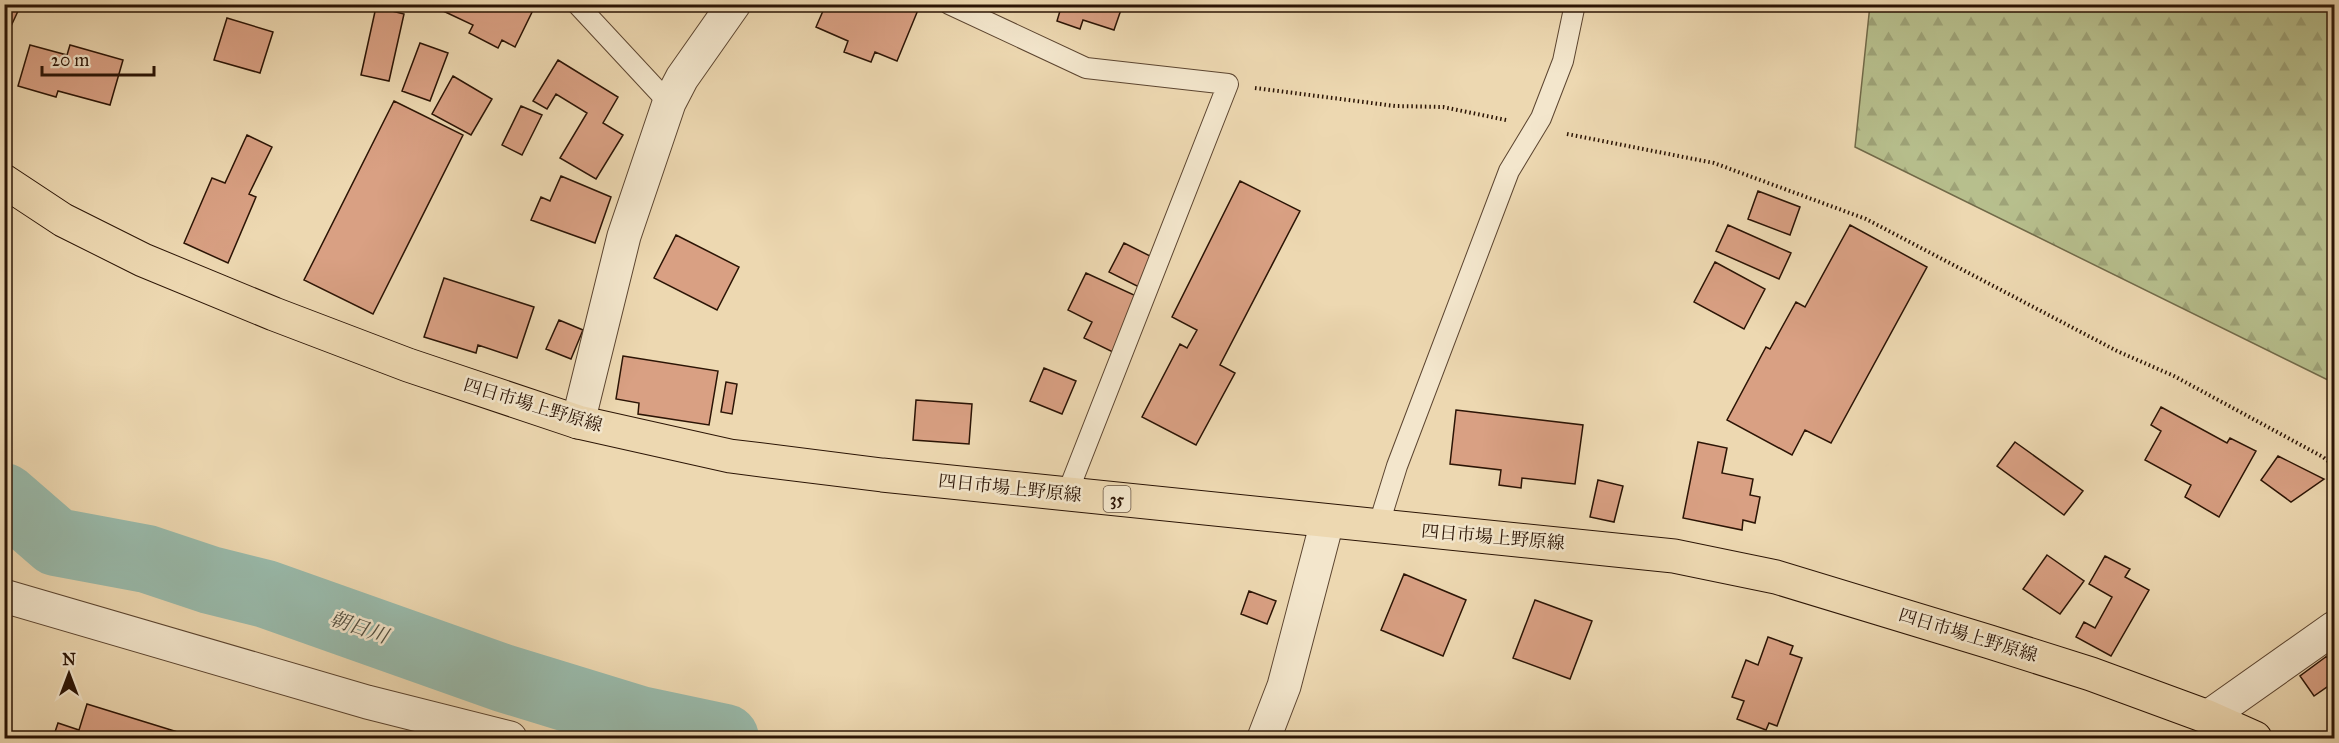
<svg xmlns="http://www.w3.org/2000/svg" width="2339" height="743" font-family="'IM FELL Great Primer','Noto Serif JP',serif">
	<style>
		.forest { fill: url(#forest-firs); stroke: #716a49; stroke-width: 1.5 }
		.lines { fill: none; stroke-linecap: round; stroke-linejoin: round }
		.river { stroke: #99baab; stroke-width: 68 }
		.building { fill: #d9a083; stroke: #2b1405; stroke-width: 1.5 }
		.lane-casing { stroke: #5c4530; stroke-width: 22 }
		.street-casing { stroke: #5c4530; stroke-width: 35 }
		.primary-casing { stroke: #2b1405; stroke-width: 35 }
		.path { stroke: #2b1405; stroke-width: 4; stroke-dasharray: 1.5 3; stroke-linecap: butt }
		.lane { stroke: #f3e6cc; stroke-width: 20 }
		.street { stroke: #f3e6cc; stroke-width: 33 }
		.primary { stroke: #edd8b1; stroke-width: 33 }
		.labels { text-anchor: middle; stroke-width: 5; stroke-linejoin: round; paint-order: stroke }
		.shield { fill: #f3e6cc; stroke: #675341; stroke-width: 1.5 }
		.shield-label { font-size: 16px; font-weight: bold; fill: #2b1405 }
		.street-label { font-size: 18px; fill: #2b1405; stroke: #f3e6cc }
		.water-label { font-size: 20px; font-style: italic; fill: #524e3f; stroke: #f3e6cc }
	</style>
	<defs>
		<pattern id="forest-firs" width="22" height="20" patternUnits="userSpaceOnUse" patternTransform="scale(1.5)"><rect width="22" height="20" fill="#b7bf8d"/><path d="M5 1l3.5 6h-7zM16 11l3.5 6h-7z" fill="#9ea378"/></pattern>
	</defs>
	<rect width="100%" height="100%" fill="#edd8b1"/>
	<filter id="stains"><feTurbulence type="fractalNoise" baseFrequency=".00333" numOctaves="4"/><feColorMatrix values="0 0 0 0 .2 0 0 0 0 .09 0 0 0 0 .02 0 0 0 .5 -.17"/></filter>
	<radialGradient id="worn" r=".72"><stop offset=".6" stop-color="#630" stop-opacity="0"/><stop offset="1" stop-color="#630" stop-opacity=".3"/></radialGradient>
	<path class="forest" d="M1870,5H2334V383L1855,147Z"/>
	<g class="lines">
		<path class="river" d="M4,497L56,542L147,559L210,580L266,594L503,678L640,720L725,738"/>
	</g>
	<path class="building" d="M4,4L19,9L4,41Z
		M441,4H536L515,47L502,40L498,48L469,33L473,25L439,9Z
		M826,4H905L918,10L897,61L875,52L871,62L844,52L848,41L816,27Z
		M1042,4H1123L1114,30L1083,20L1080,29L1057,21L1060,11Z
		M376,7L404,14L389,81L361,75Z
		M227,18L273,32L260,73L214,60Z
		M420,43L448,53L430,101L402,91Z
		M30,45L67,55L70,45L123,60L110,105L58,91L56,97L18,86Z
		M558,60L618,97L603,123L623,135L596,179L560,158L587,113L556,94L547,109L533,101Z
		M453,76L492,99L471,135L432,114Z
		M394,101L463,135L373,314L304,280Z
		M521,106L542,115L522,155L502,145Z
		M247,135L272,147L249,194L256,197L228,263L184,243L212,178L225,183Z
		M561,176L611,197L595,243L531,220L541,197L550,201Z
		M1240,181L1300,211L1220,365L1235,373L1196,445L1142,417L1180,344L1187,348L1197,330L1172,317Z
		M1758,191L1800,207L1790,235L1748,219Z
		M1728,225L1791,253L1779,279L1716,251Z
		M1850,225L1927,267L1831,443L1805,430L1792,455L1727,420L1766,347L1770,349L1796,302L1805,307Z
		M676,235L739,267L717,310L654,278Z
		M1124,243L1160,261L1145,290L1109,272Z
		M1715,262L1765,289L1744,329L1694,302Z
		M1086,273L1145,300L1119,355L1084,338L1092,322L1068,310Z
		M444,278L534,307L517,358L478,345L476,353L424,337Z
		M559,320L583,330L571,359L546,349Z
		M623,356L718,371L709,425L638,414L639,403L616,399Z
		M1044,368L1076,381L1062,414L1030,401Z
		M726,382L737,384L732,414L721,412Z
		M916,400L972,404L969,444L913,440Z
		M2161,407L2227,443L2230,438L2256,451L2219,517L2185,497L2191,485L2145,460L2161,431L2151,425Z
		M1456,410L1583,425L1575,484L1522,478L1521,488L1499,485L1501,470L1450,464Z
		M1698,442L1727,448L1722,473L1753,479L1750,495L1760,497L1755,523L1743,520L1742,530L1683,518Z
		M2015,442L2083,491L2064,515L1997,466Z
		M2278,456L2324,479L2291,502L2261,480Z
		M1598,480L1623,486L1614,522L1590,517Z
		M2047,555L2084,581L2060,614L2023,589Z
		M2105,556L2130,569L2125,577L2149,590L2111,656L2076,637L2084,622L2095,628L2112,597L2089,584Z
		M1404,574L1466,600L1443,656L1381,630Z
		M1249,591L1276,601L1267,624L1241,614Z
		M1535,600L1592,621L1570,679L1513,658Z
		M1768,637L1793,646L1790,654L1802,658L1777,726L1769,723L1766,730L1737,719L1744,701L1732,697L1746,660L1758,665Z
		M2327,656L2334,666V682L2314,696L2300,676Z
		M87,704L197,738H53L58,723L79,730Z"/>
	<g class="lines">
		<defs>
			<path id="lane" d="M577,4L669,103
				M949,4L1086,68L1228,84L1067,494
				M1378,527L1397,466L1509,171L1541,118L1563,61L1575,4"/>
			<path id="street" d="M578,422L624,236L669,103L682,78L734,4
				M4,596L367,702L510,738
				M2208,717L2334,628
				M1264,738L1284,686L1327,522"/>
			<path id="primary" d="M4,181L63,220L143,260L274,314L408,365L578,422L730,456L882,475L1674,556L1776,577L1990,642L2091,674L2208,717L2255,738"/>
		</defs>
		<use href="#lane" class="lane-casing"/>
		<use href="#street" class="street-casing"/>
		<use href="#primary" class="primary-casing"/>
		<path class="path" d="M1255,88L1395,106L1443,107L1506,120
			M1567,134L1714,163L1866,219L2117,351L2174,376L2323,457L2334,466"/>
		<use href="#lane" class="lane"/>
		<use href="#street" class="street"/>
		<use href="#primary" class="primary"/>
	</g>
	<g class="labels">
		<rect class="shield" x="1103.5" y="486" width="27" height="26" rx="4.5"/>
		<g class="shield-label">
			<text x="1117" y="505">35</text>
		</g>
		<g class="street-label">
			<text transform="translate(533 405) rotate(17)" y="6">四日市場上野原線</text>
			<text transform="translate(1010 488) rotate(6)" y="6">四日市場上野原線</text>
			<text transform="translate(1493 537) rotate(5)" y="6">四日市場上野原線</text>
			<text transform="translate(1968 635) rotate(17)" y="6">四日市場上野原線</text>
		</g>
		<g class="water-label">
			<text transform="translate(359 627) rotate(19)" y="7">朝日川</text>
		</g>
	</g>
	<rect width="2339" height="743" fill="none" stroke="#edd8b1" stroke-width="24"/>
	<rect x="6" y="6" width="2327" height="731" fill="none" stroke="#2b1405" stroke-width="3"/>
	<rect x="12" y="12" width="2315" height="719" fill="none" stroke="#2b1405" stroke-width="1.5"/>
	<g transform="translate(69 674)" stroke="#f3e6cc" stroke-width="4.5" paint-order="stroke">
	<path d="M0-4.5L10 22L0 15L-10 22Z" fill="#2b1405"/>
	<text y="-9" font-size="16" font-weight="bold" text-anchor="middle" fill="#2b1405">N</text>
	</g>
	<path d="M42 66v9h112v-9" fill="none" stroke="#2b1405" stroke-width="3"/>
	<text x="51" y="66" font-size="18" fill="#2b1405" stroke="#f3e6cc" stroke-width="4.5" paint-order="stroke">20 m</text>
	<rect width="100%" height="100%" filter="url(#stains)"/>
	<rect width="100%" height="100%" fill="url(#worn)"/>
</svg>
